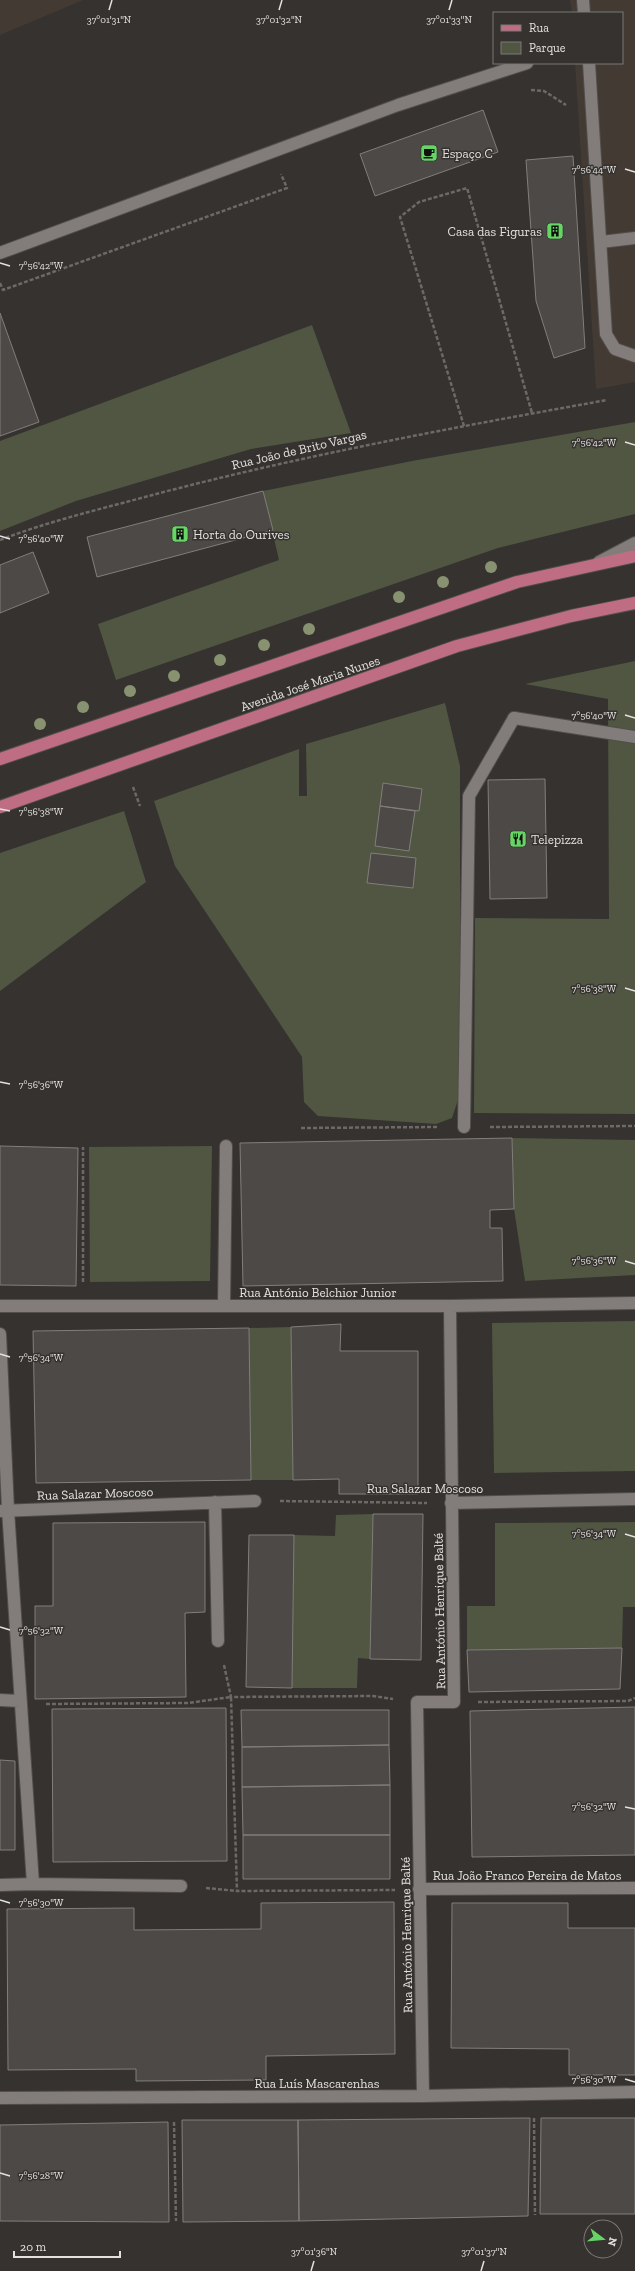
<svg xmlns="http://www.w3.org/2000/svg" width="635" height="2271" font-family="'Zilla Slab',serif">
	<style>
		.built { fill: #433a34 }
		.green { fill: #505642 }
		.building { fill: #4d4947; stroke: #827e7b }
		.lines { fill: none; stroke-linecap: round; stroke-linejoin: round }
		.service-casing { stroke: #514e4b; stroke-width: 14 }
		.minor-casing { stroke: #514e4b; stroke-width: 14 }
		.primary-casing { stroke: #514e4b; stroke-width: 14 }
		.path { stroke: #6c6967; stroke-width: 2.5; stroke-dasharray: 4 2; stroke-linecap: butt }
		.service { stroke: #827d7a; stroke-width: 12 }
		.minor { stroke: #827d7a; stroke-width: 12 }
		.primary { stroke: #bf6d83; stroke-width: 12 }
		.tree { fill: #889170 }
		.ticks { fill: none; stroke: #e4e2e0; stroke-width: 1.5 }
		.labels { text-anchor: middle; stroke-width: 3; stroke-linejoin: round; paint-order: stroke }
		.poi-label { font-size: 13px; fill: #e4e2e0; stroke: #35322f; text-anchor: start }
		.street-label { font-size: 13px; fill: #e4e2e0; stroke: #35322f }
		.ticks-label { font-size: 10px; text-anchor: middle; fill: #e4e2e0; stroke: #35322f; stroke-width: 3; stroke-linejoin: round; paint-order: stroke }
	</style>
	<rect width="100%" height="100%" fill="#35322f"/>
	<path class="built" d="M0,0H83L0,35Z
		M570,0H635V382L596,389L575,63H622V13H572Z"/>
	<path class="green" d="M312,325L351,433L251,449L76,501L0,531V441Z
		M635,422V514L498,548L116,680L98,624L279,560L263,491L412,461Z
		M635,661V1114L474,1113L475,918L609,919L608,699L525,684Z
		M445,703L460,766V1094L452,1118L436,1124L318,1116L304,1102L302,1057L175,866L154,801L299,749V796H307L306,744Z
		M124,811L146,882L0,991V853Z
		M512,1138L635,1140V1275L525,1281L514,1209Z
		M212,1146L210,1281L90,1282L89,1147Z
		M635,1321V1471L494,1473L492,1323Z
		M291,1327L293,1480H251L249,1328Z
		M373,1514L370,1659L358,1658L357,1688H292L294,1535L335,1536L336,1515Z
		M635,1522V1607H623L622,1648L467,1650V1606H495V1523Z"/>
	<path class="building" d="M483,110L498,152L375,196L360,154Z
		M573,156L585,348L554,358L536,301L526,160Z
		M0,313L39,422L0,436Z
		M263,491L273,530L97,577L87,537Z
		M33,552L49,593L0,613V565Z
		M545,779L547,898L490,899L488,780Z
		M383,783L422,789L419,811L380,806Z
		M380,806L415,811L409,851L375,846Z
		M371,853L416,858L413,888L367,883Z
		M512,1138L514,1209L490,1210V1228H502L503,1281L243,1286L240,1143Z
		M0,1146L78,1148L76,1286L0,1285Z
		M341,1324L340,1351H418V1494H339V1479L293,1480L291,1327Z
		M249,1328L251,1480L36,1483L33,1331Z
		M373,1514H423L421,1660L370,1659Z
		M205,1522V1612L185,1613L186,1697L35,1699V1606H53V1523Z
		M249,1535H294L292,1688L246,1687Z
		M622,1648L620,1689L469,1692L467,1650Z
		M635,1707V1855L472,1857L470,1711Z
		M226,1708L227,1861L53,1862L52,1709Z
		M241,1710H389V1745L242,1747Z
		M389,1745L390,1785L242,1787V1747Z
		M0,1760L15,1761V1850H0Z
		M390,1785V1835H243L242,1787Z
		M243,1835H390V1879H243Z
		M394,1902L395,2054L266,2056V2080L136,2081V2069L8,2070L7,1909L134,1908V1930L261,1929V1903Z
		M452,1903H568V1928H635V2075H569V2049L451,2048Z
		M530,2118L528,2216L299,2221L298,2120Z
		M541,2118H635V2214H540Z
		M182,2120H298L299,2221L183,2222Z
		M168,2122L169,2222L0,2221V2125Z"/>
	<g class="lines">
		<defs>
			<path id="service" d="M583,0L584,13
				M589,63L606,334L615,349L635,356
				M601,242L635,238
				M0,253L398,105L527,63
				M599,562L635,543
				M464,1127L469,796L514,718"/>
			<path id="minor" d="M514,718L635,737
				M0,1306H450L635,1303
				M224,1306L226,1146
				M0,1334L8,1510L33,1884L0,1885
				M215,1502L218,1641
				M451,1503L635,1499
				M0,1511L255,1501
				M0,1700L20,1701
				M33,1884L181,1886
				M419,1889L635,1888
				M423,2096L417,1702H454L450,1306
				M0,2098L423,2096L635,2092"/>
			<path id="primary" d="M0,759L517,582L635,556
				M0,807L457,646L571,616L635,603"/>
		</defs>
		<use href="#service" class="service-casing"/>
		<use href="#minor" class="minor-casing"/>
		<use href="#primary" class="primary-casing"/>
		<path class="path" d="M531,90L544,91L566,105
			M0,283L3,290L287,188L281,174
			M464,426L400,217L419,202L467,188L532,413
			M0,540C49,521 105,508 156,494C305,455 456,427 607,400
			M133,787L140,806
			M490,1127L635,1126
			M301,1128L439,1127
			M83,1282V1147
			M280,1501L427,1503
			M224,1665L231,1697L373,1696L393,1699
			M478,1702L628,1701L635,1698
			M46,1704L188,1703L231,1697L237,1891L395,1890
			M206,1888L237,1891
			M534,2118L535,2215
			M174,2122L176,2221"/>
		<use href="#service" class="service"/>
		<use href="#minor" class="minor"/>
		<use href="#primary" class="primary"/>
	</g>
	<g class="tree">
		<circle cx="491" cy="567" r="6"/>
		<circle cx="443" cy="582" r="6"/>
		<circle cx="399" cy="597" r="6"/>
		<circle cx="309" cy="629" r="6"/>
		<circle cx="264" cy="645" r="6"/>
		<circle cx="220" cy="660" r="6"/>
		<circle cx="174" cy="676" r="6"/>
		<circle cx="130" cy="691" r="6"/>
		<circle cx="83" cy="707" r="6"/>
		<circle cx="40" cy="724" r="6"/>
	</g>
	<path class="ticks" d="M109,10L112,0M279,10L282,0M449,10L452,0M625,169L635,172M0,263L10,266M625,442L635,445M0,536L10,539M625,715L635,718M0,809L10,811M625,988L635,991M0,1082L10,1084M625,1261L635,1264M0,1354L10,1357M625,1534L635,1537M0,1627L10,1630M625,1807L635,1809M0,1900L10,1903M625,2079L635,2082M0,2173L10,2176M311,2271L314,2261M481,2271L484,2261"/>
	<defs>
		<symbol id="cafe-square" viewBox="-11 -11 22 22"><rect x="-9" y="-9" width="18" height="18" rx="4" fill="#67d466" stroke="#35322f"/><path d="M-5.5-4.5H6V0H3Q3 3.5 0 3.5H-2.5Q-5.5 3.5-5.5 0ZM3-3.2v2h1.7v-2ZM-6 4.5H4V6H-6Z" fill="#111"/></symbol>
		<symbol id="building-square" viewBox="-11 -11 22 22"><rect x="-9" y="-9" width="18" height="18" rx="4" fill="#67d466" stroke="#35322f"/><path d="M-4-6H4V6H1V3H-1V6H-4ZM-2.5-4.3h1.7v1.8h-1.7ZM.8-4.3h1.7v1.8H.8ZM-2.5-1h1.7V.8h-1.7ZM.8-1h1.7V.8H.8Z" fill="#111"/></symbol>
		<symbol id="restaurant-square" viewBox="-11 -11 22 22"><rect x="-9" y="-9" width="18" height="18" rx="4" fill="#67d466" stroke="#35322f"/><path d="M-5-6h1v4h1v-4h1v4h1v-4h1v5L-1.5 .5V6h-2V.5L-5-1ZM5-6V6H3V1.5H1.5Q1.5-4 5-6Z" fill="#111"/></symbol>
	</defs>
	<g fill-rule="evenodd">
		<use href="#cafe-square" x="419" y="143" width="20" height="20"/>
		<use href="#building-square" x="545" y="221" width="20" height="20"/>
		<use href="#building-square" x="170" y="524" width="20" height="20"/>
		<use href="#restaurant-square" x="508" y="829" width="20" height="20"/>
	</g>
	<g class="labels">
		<g class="poi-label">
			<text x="442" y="158">Espaço C</text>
			<text x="542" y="236" text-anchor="end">Casa das Figuras</text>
			<text x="193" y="539">Horta do Ourives</text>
			<text x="531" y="844">Telepizza</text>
		</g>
		<g class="street-label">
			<text transform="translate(299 449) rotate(-13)" y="5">Rua João de Brito Vargas</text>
			<text transform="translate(310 683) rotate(-19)" y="5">Avenida José Maria Nunes</text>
			<text x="318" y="1297">Rua António Belchior Junior</text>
			<text x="425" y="1493">Rua Salazar Moscoso</text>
			<text transform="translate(95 1493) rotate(-2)" y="5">Rua Salazar Moscoso</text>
			<text transform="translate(439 1611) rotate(-91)" y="5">Rua António Henrique Balté</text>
			<text x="527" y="1880">Rua João Franco Pereira de Matos</text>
			<text transform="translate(406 1935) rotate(-91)" y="5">Rua António Henrique Balté</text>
			<text x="317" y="2088">Rua Luís Mascarenhas</text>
		</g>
	</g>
	<g class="ticks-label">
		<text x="109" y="23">37°01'31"N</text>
		<text x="279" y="23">37°01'32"N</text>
		<text x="449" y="23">37°01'33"N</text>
		<text x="594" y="173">7°56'44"W</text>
		<text x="41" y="269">7°56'42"W</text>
		<text x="594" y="446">7°56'42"W</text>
		<text x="41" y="542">7°56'40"W</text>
		<text x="594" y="719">7°56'40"W</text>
		<text x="41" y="815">7°56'38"W</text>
		<text x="594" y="992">7°56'38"W</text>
		<text x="41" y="1088">7°56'36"W</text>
		<text x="594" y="1264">7°56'36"W</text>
		<text x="41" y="1361">7°56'34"W</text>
		<text x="594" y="1537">7°56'34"W</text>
		<text x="41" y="1634">7°56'32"W</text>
		<text x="594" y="1810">7°56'32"W</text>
		<text x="41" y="1906">7°56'30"W</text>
		<text x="594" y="2083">7°56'30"W</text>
		<text x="41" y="2179">7°56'28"W</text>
		<text x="314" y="2255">37°01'36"N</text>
		<text x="484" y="2255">37°01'37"N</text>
	</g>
	<rect x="493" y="12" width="130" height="52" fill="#35322f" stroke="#7b7876"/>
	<rect x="501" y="25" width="20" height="6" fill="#bf6d83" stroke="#7b7876"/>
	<text x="529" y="32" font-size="12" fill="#e4e2e0">Rua</text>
	<rect x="501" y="42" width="20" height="12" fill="#505642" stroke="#7b7876"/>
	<text x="529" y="52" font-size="12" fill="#e4e2e0">Parque</text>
	<g transform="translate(603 2239) rotate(106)"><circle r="19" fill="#35322f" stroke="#7b7876"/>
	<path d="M0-3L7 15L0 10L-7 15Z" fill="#67d466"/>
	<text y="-6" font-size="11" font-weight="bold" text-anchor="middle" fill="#e4e2e0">N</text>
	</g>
	<path d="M14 2251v6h106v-6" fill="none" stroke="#e4e2e0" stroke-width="2"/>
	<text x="20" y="2251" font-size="12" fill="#e4e2e0" stroke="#35322f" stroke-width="3" paint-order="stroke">20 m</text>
</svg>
